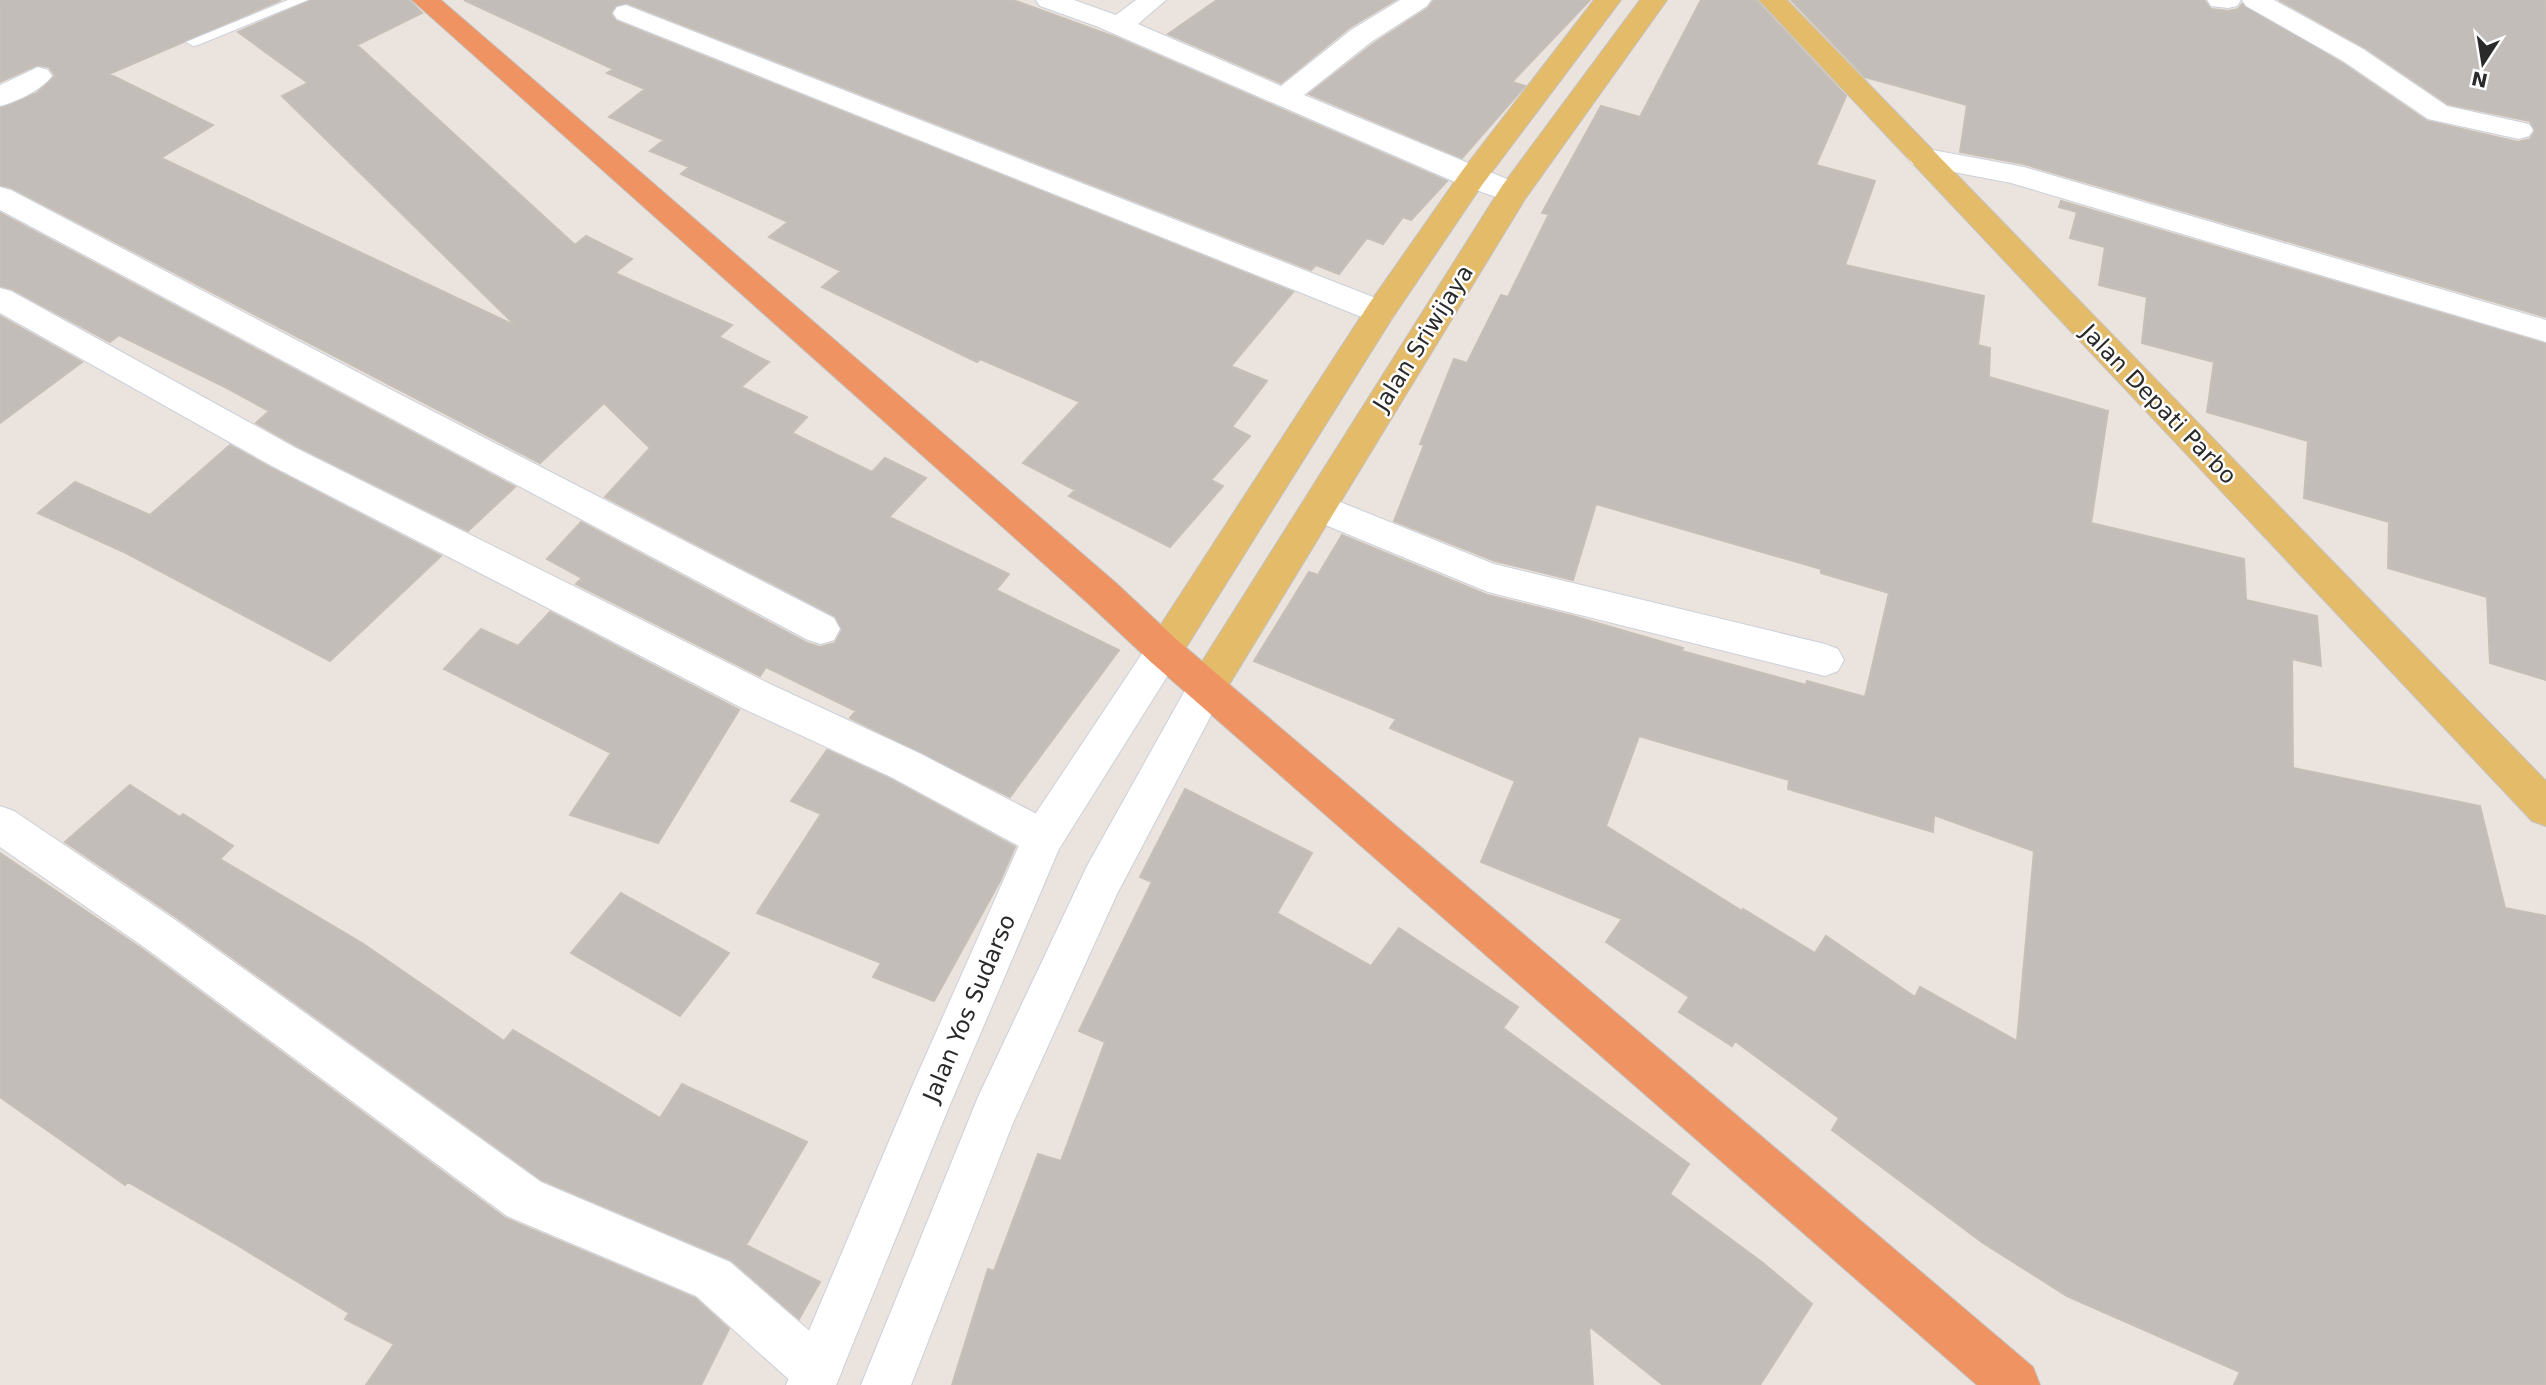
<svg xmlns="http://www.w3.org/2000/svg" width="2546" height="1385" font-family="'DejaVu Sans',sans-serif">
	<style>
		.building { fill: #c3bdb9; stroke: #c6bfb7; stroke-width: 2; fill-rule: evenodd }
		.lines { fill: none; stroke-linecap: round; stroke-linejoin: round }
		.lane-casing { stroke: #cbd0da; stroke-width: 2 }
		.street-casing { stroke: #cbd0da; stroke-width: 2 }
		.secondary-casing { stroke: #cbd0da; stroke-width: 2 }
		.primary-casing { stroke: #c3c3c3; stroke-width: 2 }
		.highway-casing { stroke: #c3c3c3; stroke-width: 2 }
		.lane { fill: #fff; fill-rule: evenodd }
		.street { fill: #fff; fill-rule: evenodd }
		.secondary { fill: #fff; fill-rule: evenodd }
		.primary { fill: #e4bb69; fill-rule: evenodd }
		.highway { fill: #f09363; fill-rule: evenodd }
		.labels { text-anchor: middle; stroke-width: 5; stroke-linejoin: round; paint-order: stroke }
		.street-label { font-size: 23px; fill: #2a2a2a; stroke: #fff }
	</style>
	<rect width="100%" height="100%" fill="#ebe3dd"/>
	<path class="building" d="M0,0H281L109,74L213,125L161,158L516,326L282,96L308,83L238,32L311,0H409L422,13L357,45L575,245L586,236L632,259L615,273L732,325L719,337L769,362L741,387L807,417L792,433L872,472L885,458L926,478L889,517L1009,574L996,590L1119,650L1010,797L850,718L856,711L766,667L760,676L576,584L582,578L547,559L581,522L807,643L820,647L835,643L842,630L835,616L605,497L650,448L604,403L540,463L12,188L0,185V108L37,93L55,76L49,67L37,65L0,82Z
		M464,0H1013L1115,37L1447,181L1411,220L1403,217L1383,244L1367,238L1339,274L1316,265L1311,270L627,3L615,6L611,14L616,21L1293,292L1231,366L1267,381L1232,427L1250,436L1211,480L1223,486L1170,547L1069,496L1075,490L1023,463L1080,402L980,359L977,362L822,287L841,271L769,237L788,222L681,174L689,167L650,151L664,140L609,117L645,89L607,73L613,69Z
		M1217,0H1395L1349,28L1281,83L1168,34Z
		M1434,0H1590L1512,82L1525,86L1462,158L1309,94L1373,44L1428,8Z
		M1701,0H1756L1846,96L1816,165L1875,181L1845,265L1984,296L1978,345L1990,348L1989,377L2108,411L2091,523L2244,559L2246,600L2317,616L2321,666L2292,659L2293,768L2480,806L2505,908L2546,916V1385H2234L2240,1372L2067,1296L1983,1243L1832,1130L1839,1118L1735,1041L1732,1046L1679,1012L1689,997L1606,942L1622,919L1481,862L1515,781L1390,728L1396,719L1254,661L1309,572L1318,575L1342,535L1487,595L1573,616L1683,648L1682,651L1806,685L1807,681L1865,697L1889,593L1821,573V569L1596,504L1573,580L1495,561L1394,521L1424,445L1420,444L1454,359L1467,363L1501,295L1508,297L1549,214L1542,213L1601,106L1640,117ZM1639,736L1789,780L1788,789L1933,832L1934,815L2034,851L2017,1041L1920,987L1915,997L1826,936L1815,953L1743,909L1742,911L1606,826Z
		M1791,0H2204L2211,9L2228,11L2238,9L2242,4L2342,63L2427,121L2518,142L2530,139L2535,131L2530,121L2448,104L2364,47L2279,0H2546V317L2024,164L1960,152L1967,105L1865,77Z
		M2061,201L2546,344V680L2490,663L2487,597L2388,568L2389,522L2304,498L2308,441L2207,412L2214,362L2142,343L2147,297L2099,285L2105,247L2070,238L2077,212L2059,207Z
		M0,213L515,487L468,531L297,446L256,423L269,411L227,388L119,335L110,342L12,289L0,286Z
		M0,316L82,362L0,423Z
		M230,445L271,468L441,556L330,661L126,553L38,513L75,482L150,515Z
		M550,612L739,710L658,843L570,815L611,753L444,669L481,629L518,646Z
		M827,750L890,779L1015,847L1000,881L934,1001L873,977L881,963L757,913L821,814L791,801Z
		M130,785L180,817L183,814L233,846L220,859L362,943L504,1041L513,1030L660,1118L682,1084L807,1142L746,1245L820,1282L799,1319L731,1260L542,1180L176,917L65,842Z
		M1185,789L1312,853L1277,913L1371,966L1399,928L1518,1007L1503,1028L1689,1164L1670,1194L1763,1263L1812,1304L1760,1385H1663L1589,1326L1593,1385H952L988,1269L994,1271L1038,1154L1061,1161L1105,1042L1079,1031L1152,882L1140,877Z
		M0,853L142,949L505,1218L695,1298L729,1329L701,1385H366L394,1344L345,1319L349,1313L237,1245L128,1182L125,1185L0,1097Z
		M621,893L729,953L680,1016L571,953Z"/>
	<g class="lines">
		<defs>
			<path id="lane" d="M288,0H308L198,45L193,46L186,42Z"/>
			<path id="street" d="M1036,0H1074L1116,15L1136,0H1166L1138,24L1281,86L1351,30L1400,0H1431L1427,6L1371,42L1304,95L1524,186L1528,193L1524,200L1513,203L1462,185L1096,26L1040,6Z
				M2207,0H2241L2237,6L2228,8L2211,6Z
				M2242,0H2274L2363,49L2447,106L2529,124L2533,130L2529,136L2519,139L2428,119L2343,61L2246,6Z
				M626,5L1391,304L1396,312L1391,320L1380,323L1369,320L617,19L613,13L617,7Z
				M38,67L48,70L52,76C42,90 16,102 0,106V85Z
				M1922,148L2024,167L2546,320V342L2011,183L1912,164L1907,157L1912,150Z
				M0,187L11,190L382,385L834,618L840,629L834,640L821,644L808,640L0,210Z
				M0,288L11,291L296,448L770,684L919,753L1058,825L1064,838L1058,851L1043,857L1028,851L891,777L742,708L272,466L0,313Z
				M1318,493L1494,564L1825,644L1838,649L1844,660L1838,671L1825,676L1488,592L1306,517L1300,507L1306,497Z
				M0,806L14,811L174,919L541,1182L730,1262L835,1353L842,1371L836,1385H795L696,1296L507,1216L144,947L0,847Z"/>
			<path id="secondary" d="M1164,635L1177,640L1183,651L1059,849L949,1107L836,1385H786L914,1082L1028,825L1151,640Z
				M1207,671L1221,676L1226,687L1117,894L1013,1123L911,1385H861L978,1097L1087,866L1193,676Z"/>
			<path id="primary" d="M1594,0H1621L1482,185L1391,320L1177,662L1164,667L1151,662L1145,651L1151,640L1369,304L1462,171Z
				M1640,0H1667L1525,199L1221,698L1207,703L1193,698L1188,687L1193,676L1502,186Z
				M1759,0H1787L2546,781V826L2532,821Z"/>
			<path id="highway" d="M412,0H441L1116,583L1177,640L2033,1367L2040,1385H1977L1151,662L1090,605Z"/>
		</defs>
		<use href="#lane" class="lane-casing"/>
		<use href="#street" class="street-casing"/>
		<use href="#secondary" class="secondary-casing"/>
		<use href="#primary" class="primary-casing"/>
		<use href="#highway" class="highway-casing"/>
		<use href="#lane" class="lane"/>
		<use href="#street" class="street"/>
		<use href="#secondary" class="secondary"/>
		<use href="#primary" class="primary"/>
		<use href="#highway" class="highway"/>
	</g>
	<g class="labels">
		<g class="street-label">
			<text transform="translate(1423 338) rotate(-58)" y="8">Jalan Sriwijaya</text>
			<text transform="translate(2159 404) rotate(46)" y="8">Jalan Depati Parbo</text>
			<text transform="translate(969 1008) rotate(-67)" y="8">Jalan Yos Sudarso</text>
		</g>
	</g>
	<g transform="translate(2483 63) rotate(192)" stroke="#ffffff" stroke-width="5" paint-order="stroke">
	<path d="M0-5L12 26L0 18L-12 26Z" fill="#2a2a2a"/>
	<text y="-10" font-size="19" font-weight="bold" text-anchor="middle" fill="#2a2a2a">N</text>
	</g>
</svg>
